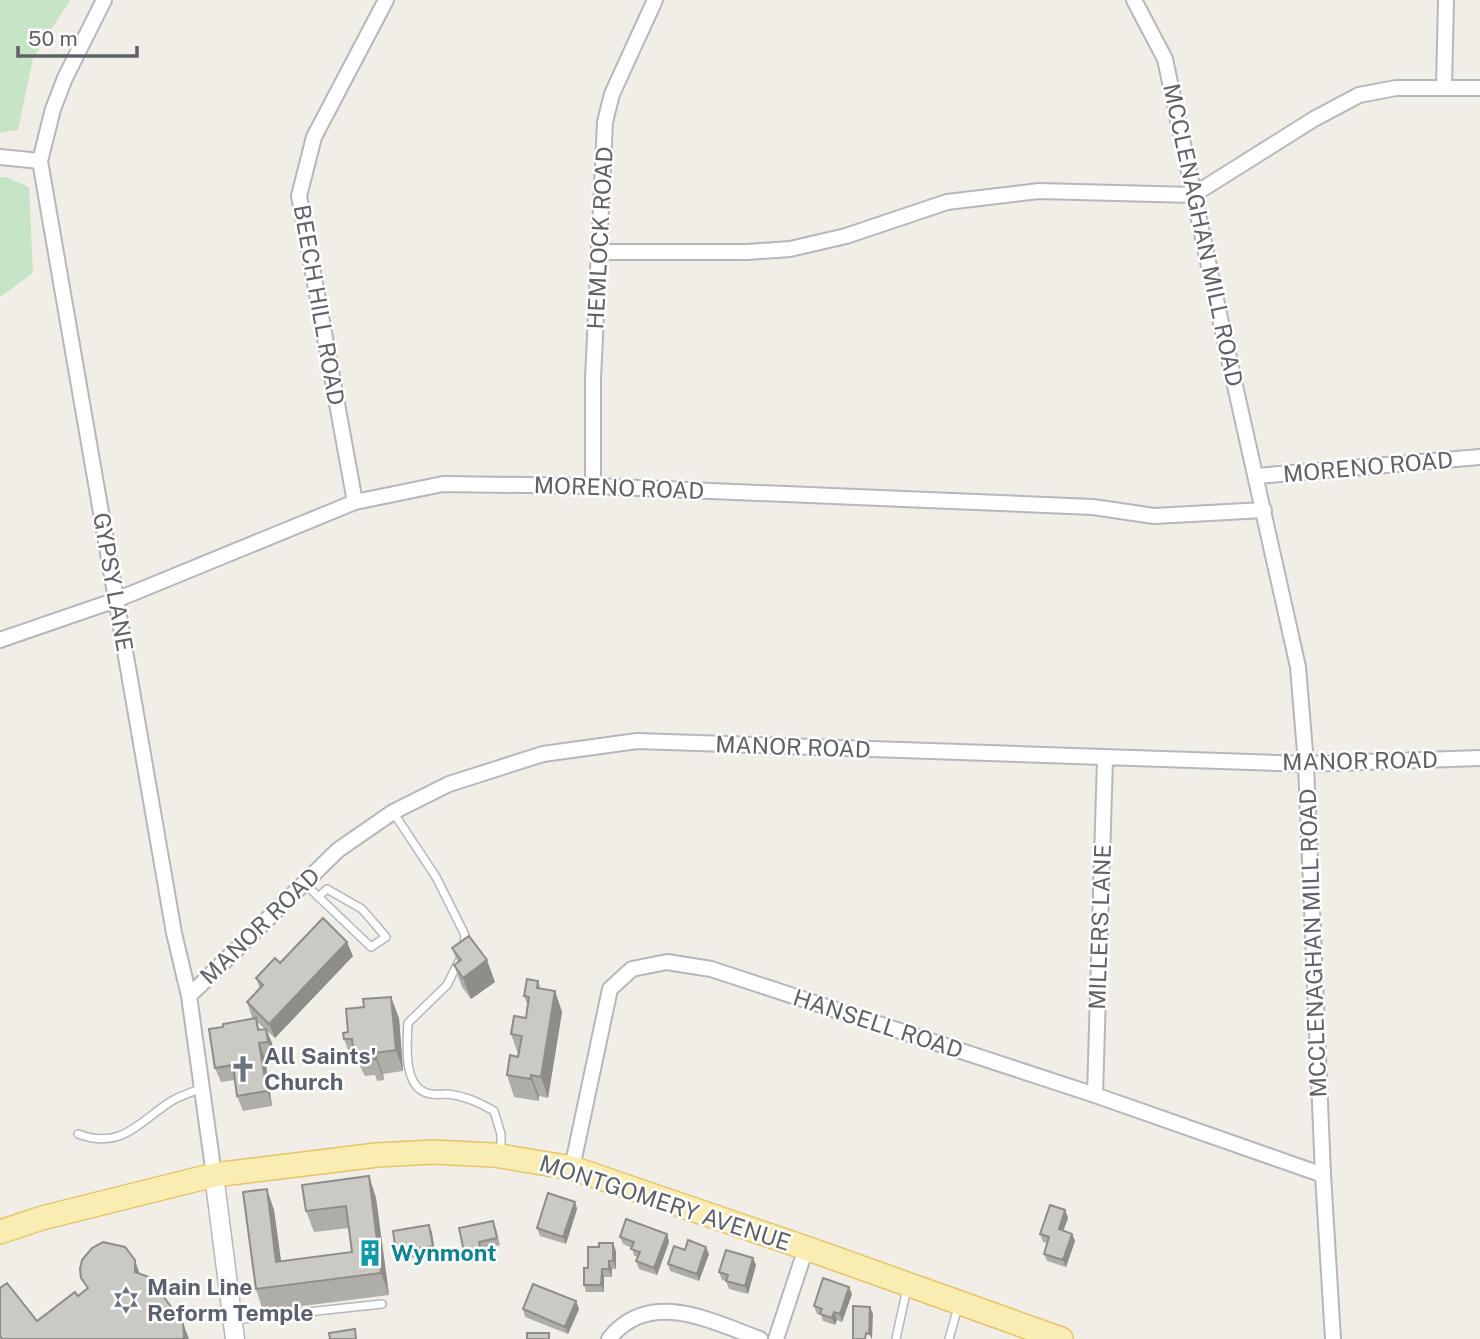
<svg xmlns="http://www.w3.org/2000/svg" width="1480" height="1339" font-family="'Public Sans',sans-serif">
	<style>
		.green { fill: #c6e5c6 }
		.lines { fill: none; stroke-linecap: round; stroke-linejoin: round }
		.service-casing { stroke: #b4b7bb; stroke-width: 10 }
		.minor-casing { stroke: #b4b7bb; stroke-width: 18 }
		.tertiary-casing { stroke: #b4b7bb; stroke-width: 21 }
		.primary-casing { stroke: #e9c367; stroke-width: 26 }
		.service { stroke: #fff; stroke-width: 7 }
		.minor { stroke: #fff; stroke-width: 14 }
		.tertiary { stroke: #fff; stroke-width: 18 }
		.primary { stroke: #faedb2; stroke-width: 23 }
		.wall { fill: #afada9; fill-rule: evenodd }
		.shaded-wall { fill: #8e8d89 }
		.building { fill: #cbc9c4; stroke: #8e8d89; stroke-width: 2 }
		.labels { text-anchor: middle; stroke-width: 5; stroke-linejoin: round; paint-order: stroke }
		.street-label { font-size: 23px; fill: #5f6266; stroke: #fff }
		.worship-label { font-size: 23px; font-weight: bold; fill: #5b616d; stroke: #fff; text-anchor: start }
		.culture-label { font-size: 23px; font-weight: bold; fill: #0d838f; stroke: #fff; text-anchor: start }
	</style>
	<rect width="100%" height="100%" fill="#f0eee7"/>
	<path class="green" d="M0,0H70L33,58L18,130L0,133Z
		M0,177H6L29,187L33,273L0,297Z"/>
	<g class="lines">
		<defs>
			<path id="service" d="M393,812L436,877L465,935L464,947
				M304,883L371,947L386,937L362,909L327,889L318,897
				M459,961L447,985L408,1023C407,1044 402,1090 431,1094C437,1095 442,1094 448,1094C465,1096 479,1102 494,1111L501,1134V1152
				M78,1134C121,1150 138,1123 170,1102C179,1096 190,1093 200,1089
				M234,1320L382,1304
				M896,1339L907,1288
				M949,1339L958,1307"/>
			<path id="minor" d="M104,0L65,78L53,109L40,161L174,933L189,996L214,1175
				M1134,0L1165,59L1221,323L1298,667L1306,764L1323,1175L1333,1339
				M1444,87L1446,0
				M0,157L40,161
				M600,252H747L790,249L846,236L947,202L1039,191L1193,195L1314,119L1359,95L1396,88H1480
				M1257,476L1480,457
				M593,486V379L605,122L612,94L655,0
				M355,502L299,196L314,137L386,0
				M0,640L116,600L355,502L443,484L593,486L1093,507L1154,516L1264,510
				M189,996L338,850L393,812L449,784L543,754L637,741L1306,764L1480,758
				M1095,1095L1105,758
				M572,1168L610,989L632,969L667,962L711,969L1095,1095L1323,1175
				M609,1339C649,1288 711,1321 760,1339
				M776,1339L806,1248"/>
			<path id="tertiary" d="M214,1175L235,1339"/>
			<path id="primary" d="M0,1232L42,1218L214,1175L377,1155L433,1152L494,1155L572,1168L806,1248L1061,1339"/>
		</defs>
		<use href="#service" class="service-casing"/>
		<use href="#minor" class="minor-casing"/>
		<use href="#tertiary" class="tertiary-casing"/>
		<use href="#primary" class="primary-casing"/>
		<use href="#service" class="service"/>
		<use href="#minor" class="minor"/>
		<use href="#tertiary" class="tertiary"/>
		<use href="#primary" class="primary"/>
	</g>
	<path class="wall" d="M452,948L495,982L471,999L462,987L454,965L458,963Z
		M353,956L275,1038L267,1031L272,1043L274,1057L265,1058L272,1106L243,1111L237,1096L235,1080L221,1082L215,1068L223,1027L254,1019L252,1017L247,1002L260,989L256,978L280,963ZM257,1022L265,1029L260,1030Z
		M538,981L541,989L555,991L562,1012L548,1098L539,1096V1101L514,1097L507,1075L518,1057V1054L511,1034L526,1018L528,1006L524,996Z
		M399,1018L403,1071L383,1074L384,1080L377,1081L375,1075L365,1076L357,1060L352,1061L344,1039L348,1032Z
		M369,1176L376,1198L389,1295L263,1311L256,1289L274,1210L281,1261L352,1252L349,1228L314,1232L306,1211Z
		M575,1202L577,1209L566,1244L540,1236L537,1228Z
		M1065,1210L1068,1218L1063,1231L1072,1234L1075,1241L1066,1267L1047,1261L1044,1254L1048,1243L1043,1242L1040,1234Z
		M429,1225L432,1233L435,1254L399,1260L396,1252Z
		M459,1228H496L500,1245L482,1249L484,1260L468,1263Z
		M667,1234L669,1242L657,1275L639,1269L636,1261L638,1257L634,1256L632,1248L623,1244L620,1237Z
		M685,1250L709,1254L699,1281L670,1271L668,1264Z
		M616,1251V1269H612V1277H604V1292H586L584,1285L588,1268Z
		M756,1265L748,1294L729,1289L726,1281L722,1280L719,1272Z
		M852,1294L842,1322L837,1320L835,1325L823,1321L821,1315L817,1314L814,1306Z
		M576,1301L579,1309L568,1334L525,1317L523,1309Z"/>
	<path class="shaded-wall" d="M347,942L353,956L275,1038L269,1024Z
		M487,960L495,982L471,999L463,978Z
		M555,991L562,1012L548,1098L541,1077Z
		M391,997L399,1018L403,1071L396,1050Z
		M266,1029L272,1043L274,1057L268,1042Z
		M259,1043L265,1058L272,1106L267,1091Z
		M375,1053L383,1074L384,1080L376,1059Z
		M531,1075L539,1096V1101L531,1079Z
		M369,1176L376,1198L389,1295L381,1273Z
		M267,1189L274,1210L284,1283L276,1262Z
		M575,1202L577,1209L566,1244L563,1237Z
		M1065,1210L1068,1218L1061,1237L1059,1229Z
		M429,1225L432,1233L435,1254L433,1246Z
		M667,1234L669,1242L657,1275L654,1268Z
		M1072,1234L1075,1241L1066,1267L1063,1260Z
		M613,1243L616,1251V1269L613,1261Z
		M706,1247L709,1254L699,1281L697,1274Z
		M753,1258L756,1265L748,1294L745,1286Z
		M135,1260L140,1275L135,1272Z
		M609,1261L612,1269V1277L609,1269Z
		M602,1269L604,1277V1292L601,1285Z
		M849,1287L852,1294L842,1322L840,1314Z
		M576,1301L579,1309L568,1334L565,1327Z
		M870,1307L873,1314L872,1339L869,1334Z
		M834,1312L837,1320L835,1325L832,1318Z
		M183,1323L189,1339H182Z"/>
	<path class="building" d="M323,918L347,942L269,1024L247,1002L263,985L256,978L275,958L280,963Z
		M469,936L487,960L463,978L454,965L461,960L452,948Z
		M527,979L538,981L537,988L555,991L541,1077L531,1075V1079L507,1075L510,1055L518,1057L522,1036L511,1034L514,1016L526,1018L529,997L524,996Z
		M391,997L396,1050L375,1053L376,1059L369,1060L368,1054L357,1055L356,1048L353,1049L352,1039H344L343,1033L348,1032L346,1009L364,1007L363,999Z
		M256,1018L258,1030L266,1029L268,1042L259,1043L267,1091L237,1096L233,1065L215,1068L209,1029L223,1027V1024Z
		M369,1176L381,1273L256,1289L243,1192L267,1189L276,1262L352,1252L346,1206L306,1211L302,1185Z
		M548,1193L575,1202L563,1237L537,1228Z
		M1050,1205L1065,1210L1059,1229L1072,1234L1063,1260L1044,1254L1049,1237L1040,1234Z
		M626,1219L667,1234L654,1268L636,1261L640,1252L631,1249L634,1242L620,1237Z
		M493,1221L497,1238L479,1242L481,1252L465,1256L459,1228Z
		M429,1225L433,1246L396,1252L393,1231Z
		M688,1240L706,1247L697,1274L668,1264L674,1246L685,1250Z
		M103,1242L125,1247L135,1260V1272L149,1277L183,1323L184,1337L182,1339H2L0,1336V1288L7,1283L37,1321L75,1292L78,1296L88,1288L81,1278L80,1269L82,1260L92,1248Z
		M599,1243H613V1261H609V1269H602L601,1285H584V1268H588V1247H599Z
		M726,1250L753,1258L745,1286L726,1281L728,1275L719,1272Z
		M823,1278L849,1287L840,1314L834,1312L832,1318L820,1314L822,1309L814,1306Z
		M533,1284L576,1301L565,1327L523,1309Z
		M853,1306L870,1307L869,1334L866,1333L865,1339H853Z
		M355,1329L356,1339H330L329,1333Z
		M527,1333H549V1339H527Z"/>
	<defs>
		<symbol id="church-bare" viewBox="-9 -9 18 18"><path d="M-1.2-6h2.4v3.5h3.3v2.4h-3.3V6h-2.4V-.1h-3.3v-2.4h3.3Z" fill="#6b7280" stroke="#fff" stroke-width="2.5" paint-order="stroke"/></symbol>
		<symbol id="building-bare" viewBox="-9 -9 18 18"><path d="M-4-6H4V6H1V3H-1V6H-4ZM-2.5-4.3h1.7v1.8h-1.7ZM.8-4.3h1.7v1.8H.8ZM-2.5-1h1.7V.8h-1.7ZM.8-1h1.7V.8H.8Z" fill="#0f9aa8" stroke="#fff" stroke-width="2.5" paint-order="stroke"/></symbol>
		<symbol id="synagogue-bare" viewBox="-9 -9 18 18"><path d="M0-6.5L5.6 3.2H-5.6ZM0 6.5L5.6-3.2H-5.6Z" fill="#6b7280" stroke="#fff" stroke-width="2.5" paint-order="stroke"/></symbol>
	</defs>
	<g fill-rule="evenodd">
		<use href="#church-bare" x="224" y="1050" width="38" height="38"/>
		<use href="#building-bare" x="351" y="1234" width="38" height="38"/>
		<use href="#synagogue-bare" x="107" y="1281" width="38" height="38"/>
	</g>
	<g class="labels">
		<g class="street-label">
			<text transform="translate(1203 235) rotate(78)" y="8">MCCLENAGHAN MILL ROAD</text>
			<text transform="translate(600 238) rotate(-87)" y="8">HEMLOCK ROAD</text>
			<text transform="translate(319 305) rotate(80)" y="8">BEECH HILL ROAD</text>
			<text transform="translate(1368 467) rotate(-5)" y="8">MORENO ROAD</text>
			<text transform="translate(619 488) rotate(2)" y="8">MORENO ROAD</text>
			<text transform="translate(113 582) rotate(80)" y="8">GYPSY LANE</text>
			<text transform="translate(793 747) rotate(2)" y="8">MANOR ROAD</text>
			<text transform="translate(1360 761) rotate(-1)" y="8">MANOR ROAD</text>
			<text transform="translate(260 926) rotate(-44)" y="8">MANOR ROAD</text>
			<text transform="translate(1100 927) rotate(-88)" y="8">MILLERS LANE</text>
			<text transform="translate(1313 943) rotate(-92)" y="8">MCCLENAGHAN MILL ROAD</text>
			<text transform="translate(878 1024) rotate(18)" y="8">HANSELL ROAD</text>
			<text transform="translate(665 1203) rotate(18)" y="8">MONTGOMERY AVENUE</text>
		</g>
		<g class="worship-label">
			<text x="264" y="1064">All Saints'<tspan x="264" dy="26">Church</tspan></text>
			<text x="147" y="1295">Main Line<tspan x="147" dy="26">Reform Temple</tspan></text>
		</g>
		<g class="culture-label">
			<text x="391" y="1261">Wynmont</text>
		</g>
	</g>
	<path d="M18 46v10h119v-10" fill="none" stroke="#5f6266" stroke-width="3.5"/>
	<text x="28" y="46" font-size="21" fill="#5f6266" stroke="#ffffff" stroke-width="5" paint-order="stroke">50 m</text>
</svg>
